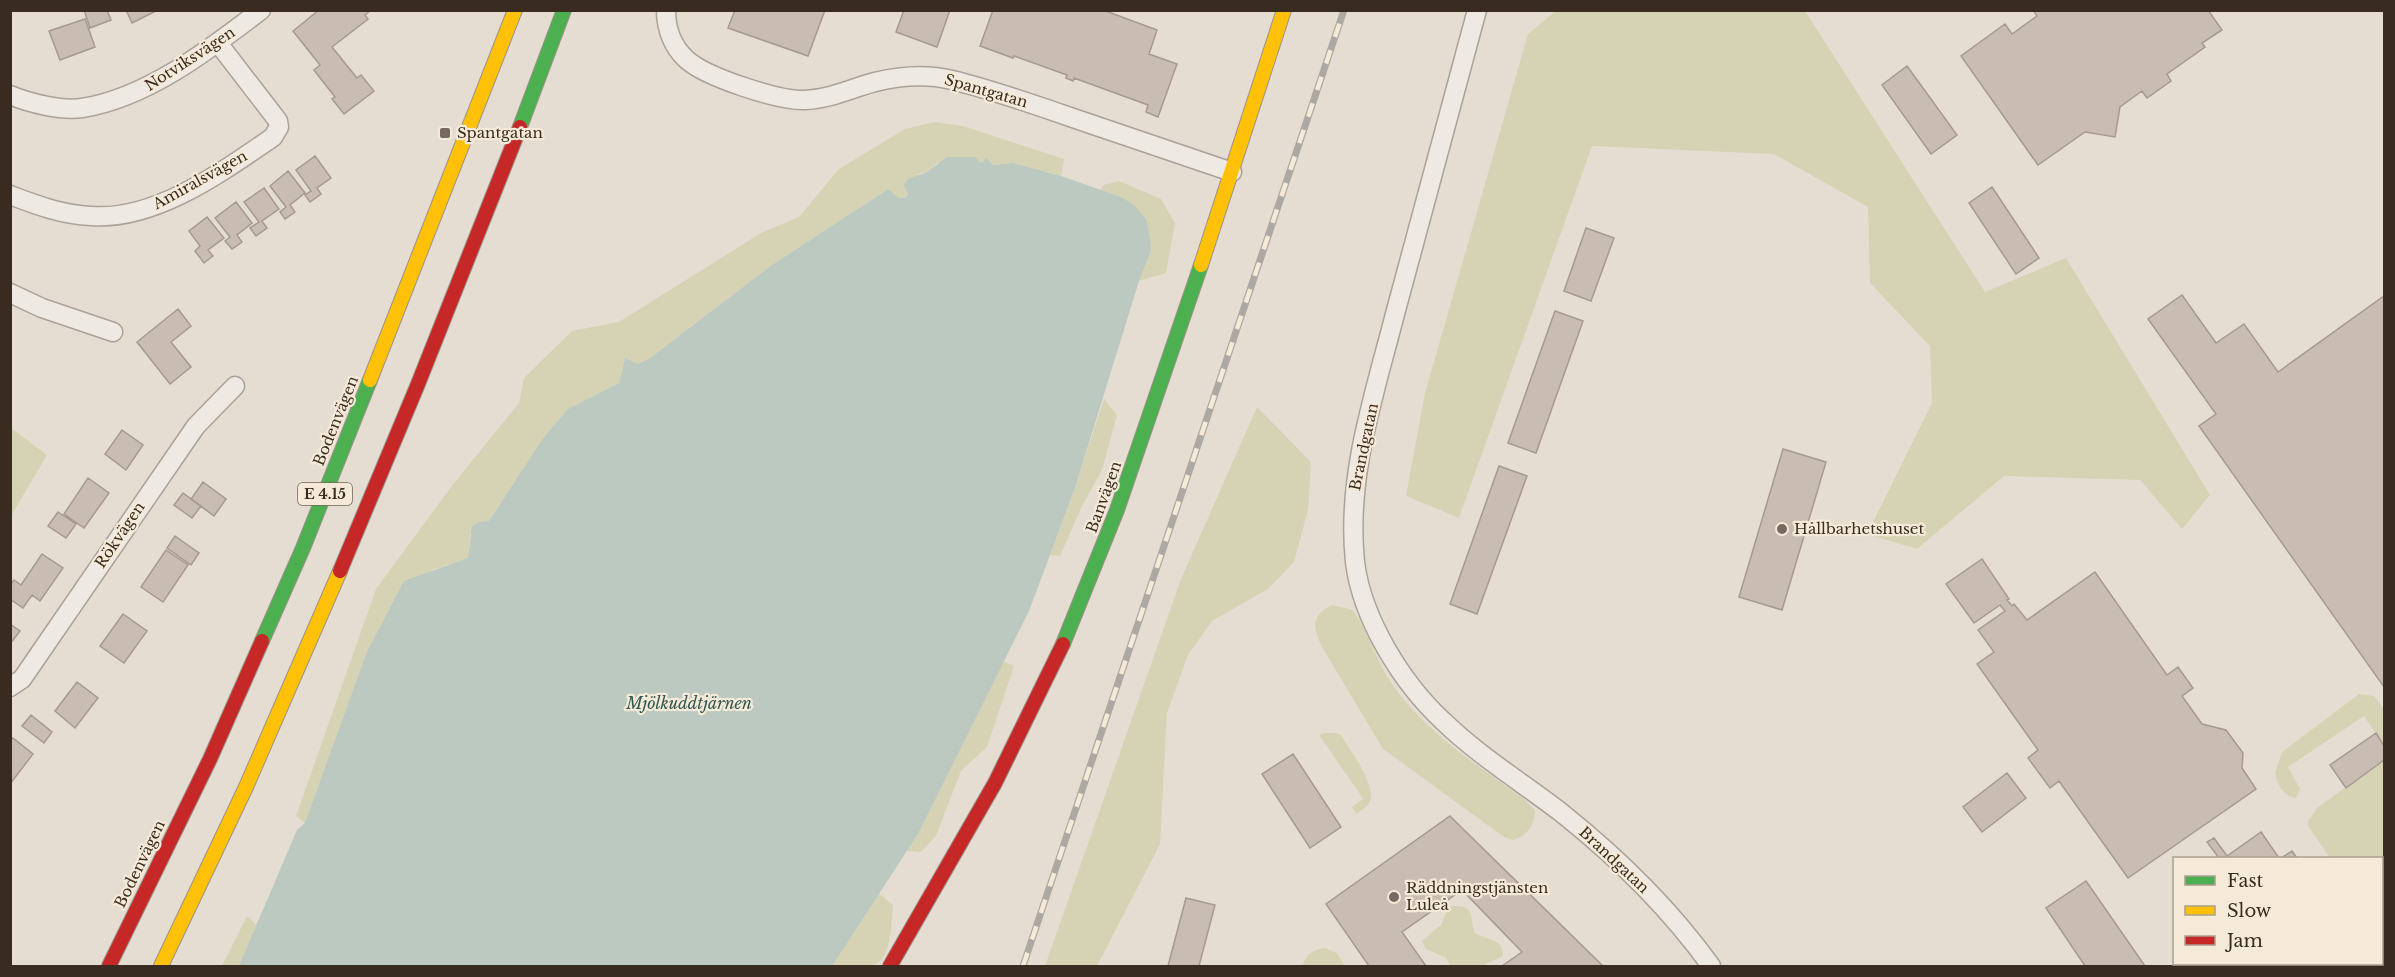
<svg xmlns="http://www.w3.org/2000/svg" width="2395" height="977" font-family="'Libre Baskerville',serif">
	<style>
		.green { fill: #d6d3b4 }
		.water { fill: #bbc9c0 }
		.building { fill: #c9bcb2; stroke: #a69990; stroke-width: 1.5 }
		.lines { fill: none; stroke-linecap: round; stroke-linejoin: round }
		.street-casing { stroke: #aaa299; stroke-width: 21 }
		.fast-casing { stroke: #9a9289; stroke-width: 16 }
		.slow-casing { stroke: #9a9289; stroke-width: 16 }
		.jam-casing { stroke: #9a9289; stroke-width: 16 }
		.street { stroke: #eee9e2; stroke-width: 18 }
		.fast { stroke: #4caf50; stroke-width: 14 }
		.slow { stroke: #ffc107; stroke-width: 14 }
		.jam { stroke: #c62828; stroke-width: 14 }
		.rail-casing { stroke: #ada8a2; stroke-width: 7 }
		.rail { stroke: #f5ead8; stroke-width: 4.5; stroke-dasharray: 14; stroke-linecap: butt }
		.poi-dot { fill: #76695f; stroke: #f5ead8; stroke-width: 2 }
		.labels { text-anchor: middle; stroke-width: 4.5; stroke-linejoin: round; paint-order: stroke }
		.shield { fill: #f5ead8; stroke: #726458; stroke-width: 1.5 }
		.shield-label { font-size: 14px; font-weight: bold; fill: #3a2b21 }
		.street-label { font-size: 15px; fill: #3a2b21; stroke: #f5ead8 }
		.poi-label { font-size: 15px; fill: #3a2b21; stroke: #f5ead8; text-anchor: start }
		.water-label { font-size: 16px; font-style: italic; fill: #315853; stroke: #f5ead8 }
	</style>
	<rect width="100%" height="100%" fill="#e5ddd1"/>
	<path class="green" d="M1557,10L1805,11L1985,292L2066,258L2210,495L2182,529L2140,480L2004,476L1917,549L1867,534L1932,403L1930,346L1870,283L1868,207L1774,154L1592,146L1459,518L1406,496L1425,393L1528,34Z
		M934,122L963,126L1064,159L1061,176L1013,163L993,165L979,162L969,157L937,163L927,172L918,174L905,198H899L888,189L772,265L650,358L638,364L625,358L619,383L568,409L543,438L489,521L479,522L470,535L468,558L432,570L340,966H222L247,916L256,925L305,823L296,816L376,589L451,487L519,403L524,378L572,331L619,322L761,233L799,217L839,169L905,129Z
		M1119,181L1161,199L1175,223L1166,273L1139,281L1151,251L1133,205L1100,190L1104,185Z
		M1104,399L1117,415L1102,470L1082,506L1060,556L1050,555L1075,488Z
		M1257,407L1311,462L1308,510L1294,562L1268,589L1212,621L1188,655L1167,713L1160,844L1097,966H1045L1181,579Z
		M11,428L47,455L11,516Z
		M1332,605L1353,610C1369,633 1376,661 1392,684C1426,733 1476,764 1524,799L1535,810C1535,826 1527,835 1513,840L1504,837L1383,749L1322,647C1313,627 1310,616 1332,605Z
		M1003,661L1014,666L987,747L961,771L936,836L921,852L907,851L918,834Z
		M2359,694L2374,696L2384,709V746L2364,716L2288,767L2300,789L2296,798C2284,797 2277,784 2275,773L2282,752Z
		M1324,733H1337L1341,735C1350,751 1380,788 1368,805C1365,808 1360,811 1356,814L1352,807L1363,799L1362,797L1319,735Z
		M2384,760V936L2382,932V858H2330L2308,826V821L2318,807Z
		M878,893L893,905C891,923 893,962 870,966C858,969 844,966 832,966Z
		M1453,906C1476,905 1469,918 1475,933C1487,940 1504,939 1503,956L1481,966H1450L1446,958L1426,949L1422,941L1441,925L1448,908Z
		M1325,948L1337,953L1345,966H1303C1305,955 1313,949 1325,948Z"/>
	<path class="water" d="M947,157H976L979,162L983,163L986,158L993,165L1013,163L1061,176L1121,197L1134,205L1146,219L1150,238L1151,251L1139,281L1075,488L1029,611L918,834L832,966H239L297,830L305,823L367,652L404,581L468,558L472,526L479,522L489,521L543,438L568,409L619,383L625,358L638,364L650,358L772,265L888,189L899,198H905L908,194L904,185L908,179L927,172Z"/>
	<path class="building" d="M84,10H107L111,20L90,28Z
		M126,10H158L132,23Z
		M319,10H371L365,15L368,19L332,47L357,78L361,75L374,91L344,114L332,99L335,97L314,70L320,65L293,31Z
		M735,10H825L808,56L728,28Z
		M904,10H950L937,47L896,32Z
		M993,10H1103L1157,30L1149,54L1177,64L1158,117L1146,112L1148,105L1074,78L1073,81L1066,78L1067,75L1014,56L1013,58L980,46Z
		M2033,10H2208L2222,30L2202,43L2205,47L2167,74L2171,81L2147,98L2142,91L2120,107L2115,137L2085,132L2038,165L1961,56L2005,24L2012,34L2037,16Z
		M85,19L95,47L60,60L49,31Z
		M1907,66L1957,135L1931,154L1882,85Z
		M315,156L331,178L317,188L321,194L310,202L305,195L311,191L296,170Z
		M288,171L305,193L290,205L295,212L285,219L280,212L286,207L270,186Z
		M1992,187L2039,258L2016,274L1969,203Z
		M264,188L279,209L262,221L267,228L256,236L250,228L259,222L244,202Z
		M236,202L252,223L237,235L242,242L232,249L225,241L230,237L215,218Z
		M207,217L224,238L208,250L213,256L204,263L195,251L200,246L189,231Z
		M1586,228L1614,238L1591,301L1564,291Z
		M2182,295L2216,343L2244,324L2278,372L2384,296V687L2199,426L2216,414L2148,319Z
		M178,309L191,326L171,342L191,367L170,384L137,342Z
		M1555,311L1583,321L1536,453L1508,443Z
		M122,430L143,445L126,470L105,454Z
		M1783,449L1826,462L1782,610L1739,597Z
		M1499,466L1527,476L1477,614L1450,604Z
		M88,478L109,493L84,528L64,514Z
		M203,482L226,499L214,516L191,499Z
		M183,493L201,506L192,518L174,505Z
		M58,512L76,524L66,538L48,526Z
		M175,536L199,553L191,565L167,548Z
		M166,550L188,565L163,602L141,587Z
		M42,554L63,568L40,601L32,595L23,608L10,599V585L14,580L21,585Z
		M1982,559L2009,599L2007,600L2012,606L2014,604L2027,620L2095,572L2167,675L2178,667L2193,688L2182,696L2202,724L2226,730L2243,753L2242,768L2256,789L2128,878L2059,781L2050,788L2028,758L2038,750L1977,664L1994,652L1978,630L2005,611L2000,605L1974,623L1946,584Z
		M123,614L147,631L124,663L100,646Z
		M10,624L20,631L10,644Z
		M77,682L98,698L75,728L55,711Z
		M31,715L52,732L44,743L22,726Z
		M2376,733L2384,746V760L2346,788L2330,765Z
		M13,738L33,754L10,784V741Z
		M1293,754L1341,827L1310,848L1262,774Z
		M2007,773L2026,798L1982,832L1963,807Z
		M1450,816L1460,826L1603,966H1502L1522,952L1462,890L1402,932L1426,966H1369L1326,904Z
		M2261,832L2279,858H2219L2207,842L2214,838L2227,856Z
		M2292,851L2297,858H2281Z
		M2086,881L2145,966H2085L2046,908Z
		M1186,898L1215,905L1199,966H1168Z"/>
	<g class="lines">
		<defs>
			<path id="street" d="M666,10C666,29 673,47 686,59C705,77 779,101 805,100C830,99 852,88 875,82C900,76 927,74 952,80C993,90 1033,104 1073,118C1126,136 1179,154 1232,172
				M1477,10C1450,112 1422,213 1395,314C1374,396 1346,477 1355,562C1362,619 1402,683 1443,721C1479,756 1523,783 1563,814C1618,858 1670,909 1711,966
				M10,95C29,103 61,111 82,108C147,98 210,49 261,10
				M10,195C36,205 63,215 91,216C155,221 222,172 273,137L279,127L278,121L218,43
				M10,293L42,308L113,332
				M10,687L22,679L196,426L235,386"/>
			<path id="fast" d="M520,127L564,10
				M262,641L303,548L370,380
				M1063,644L1117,510L1201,265"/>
			<path id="slow" d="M1201,265L1284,10
				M370,380L515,10
				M161,966L246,787L340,571"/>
			<path id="jam" d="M340,571L418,384L520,127
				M109,966L210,759L262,641
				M890,966L995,783L1063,644"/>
		</defs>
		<use href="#street" class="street-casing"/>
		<use href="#fast" class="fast-casing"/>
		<use href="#slow" class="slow-casing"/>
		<use href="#jam" class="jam-casing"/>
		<use href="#street" class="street"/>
		<use href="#fast" class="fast"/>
		<use href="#slow" class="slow"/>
		<use href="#jam" class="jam"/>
		<defs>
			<path id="rail" d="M1023,966L1344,10"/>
		</defs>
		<use href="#rail" class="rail-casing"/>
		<use href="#rail" class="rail"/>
	</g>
	<g class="poi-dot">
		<rect x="439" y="127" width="12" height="12" rx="3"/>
		<circle cx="1782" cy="529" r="6"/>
		<circle cx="1394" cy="897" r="6"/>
	</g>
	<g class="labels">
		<rect class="shield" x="298" y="483" width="54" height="22" rx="4.5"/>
		<g class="shield-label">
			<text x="325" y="499">E 4.15</text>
		</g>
		<g class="street-label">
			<text transform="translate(190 59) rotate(-33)" y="5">Notviksvägen</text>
			<text transform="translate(986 91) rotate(16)" y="5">Spantgatan</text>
			<text transform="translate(200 180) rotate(-29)" y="5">Amiralsvägen</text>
			<text transform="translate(336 421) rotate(-68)" y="5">Bodenvägen</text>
			<text transform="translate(1364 447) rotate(-78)" y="5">Brandgatan</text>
			<text transform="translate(1104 497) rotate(-70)" y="5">Banvägen</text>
			<text transform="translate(120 535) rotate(-56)" y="5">Rökvägen</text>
			<text transform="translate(1614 860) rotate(43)" y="5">Brandgatan</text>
			<text transform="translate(140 864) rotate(-64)" y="5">Bodenvägen</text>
		</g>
		<g class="poi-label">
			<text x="457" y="138">Spantgatan</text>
			<text x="1794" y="534">Hållbarhetshuset</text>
			<text x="1406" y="893">Räddningstjänsten<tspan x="1406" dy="17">Luleå</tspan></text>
		</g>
		<g class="water-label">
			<text x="689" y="709">Mjölkuddtjärnen</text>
		</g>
	</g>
	<rect width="2395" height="977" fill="none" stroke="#3a2b21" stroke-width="24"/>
	<rect x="2173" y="857" width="210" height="108" fill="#f5ead8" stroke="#aa9e8f" stroke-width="1.5"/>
	<rect x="2185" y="876" width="30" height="9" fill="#4caf50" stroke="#aa9e8f" stroke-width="1.5"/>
	<text x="2227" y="887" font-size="18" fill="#3a2b21">Fast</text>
	<rect x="2185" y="906" width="30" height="9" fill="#ffc107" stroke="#aa9e8f" stroke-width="1.5"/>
	<text x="2227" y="917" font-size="18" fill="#3a2b21">Slow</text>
	<rect x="2185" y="936" width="30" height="9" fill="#c62828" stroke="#aa9e8f" stroke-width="1.5"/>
	<text x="2227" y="947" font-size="18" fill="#3a2b21">Jam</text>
</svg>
